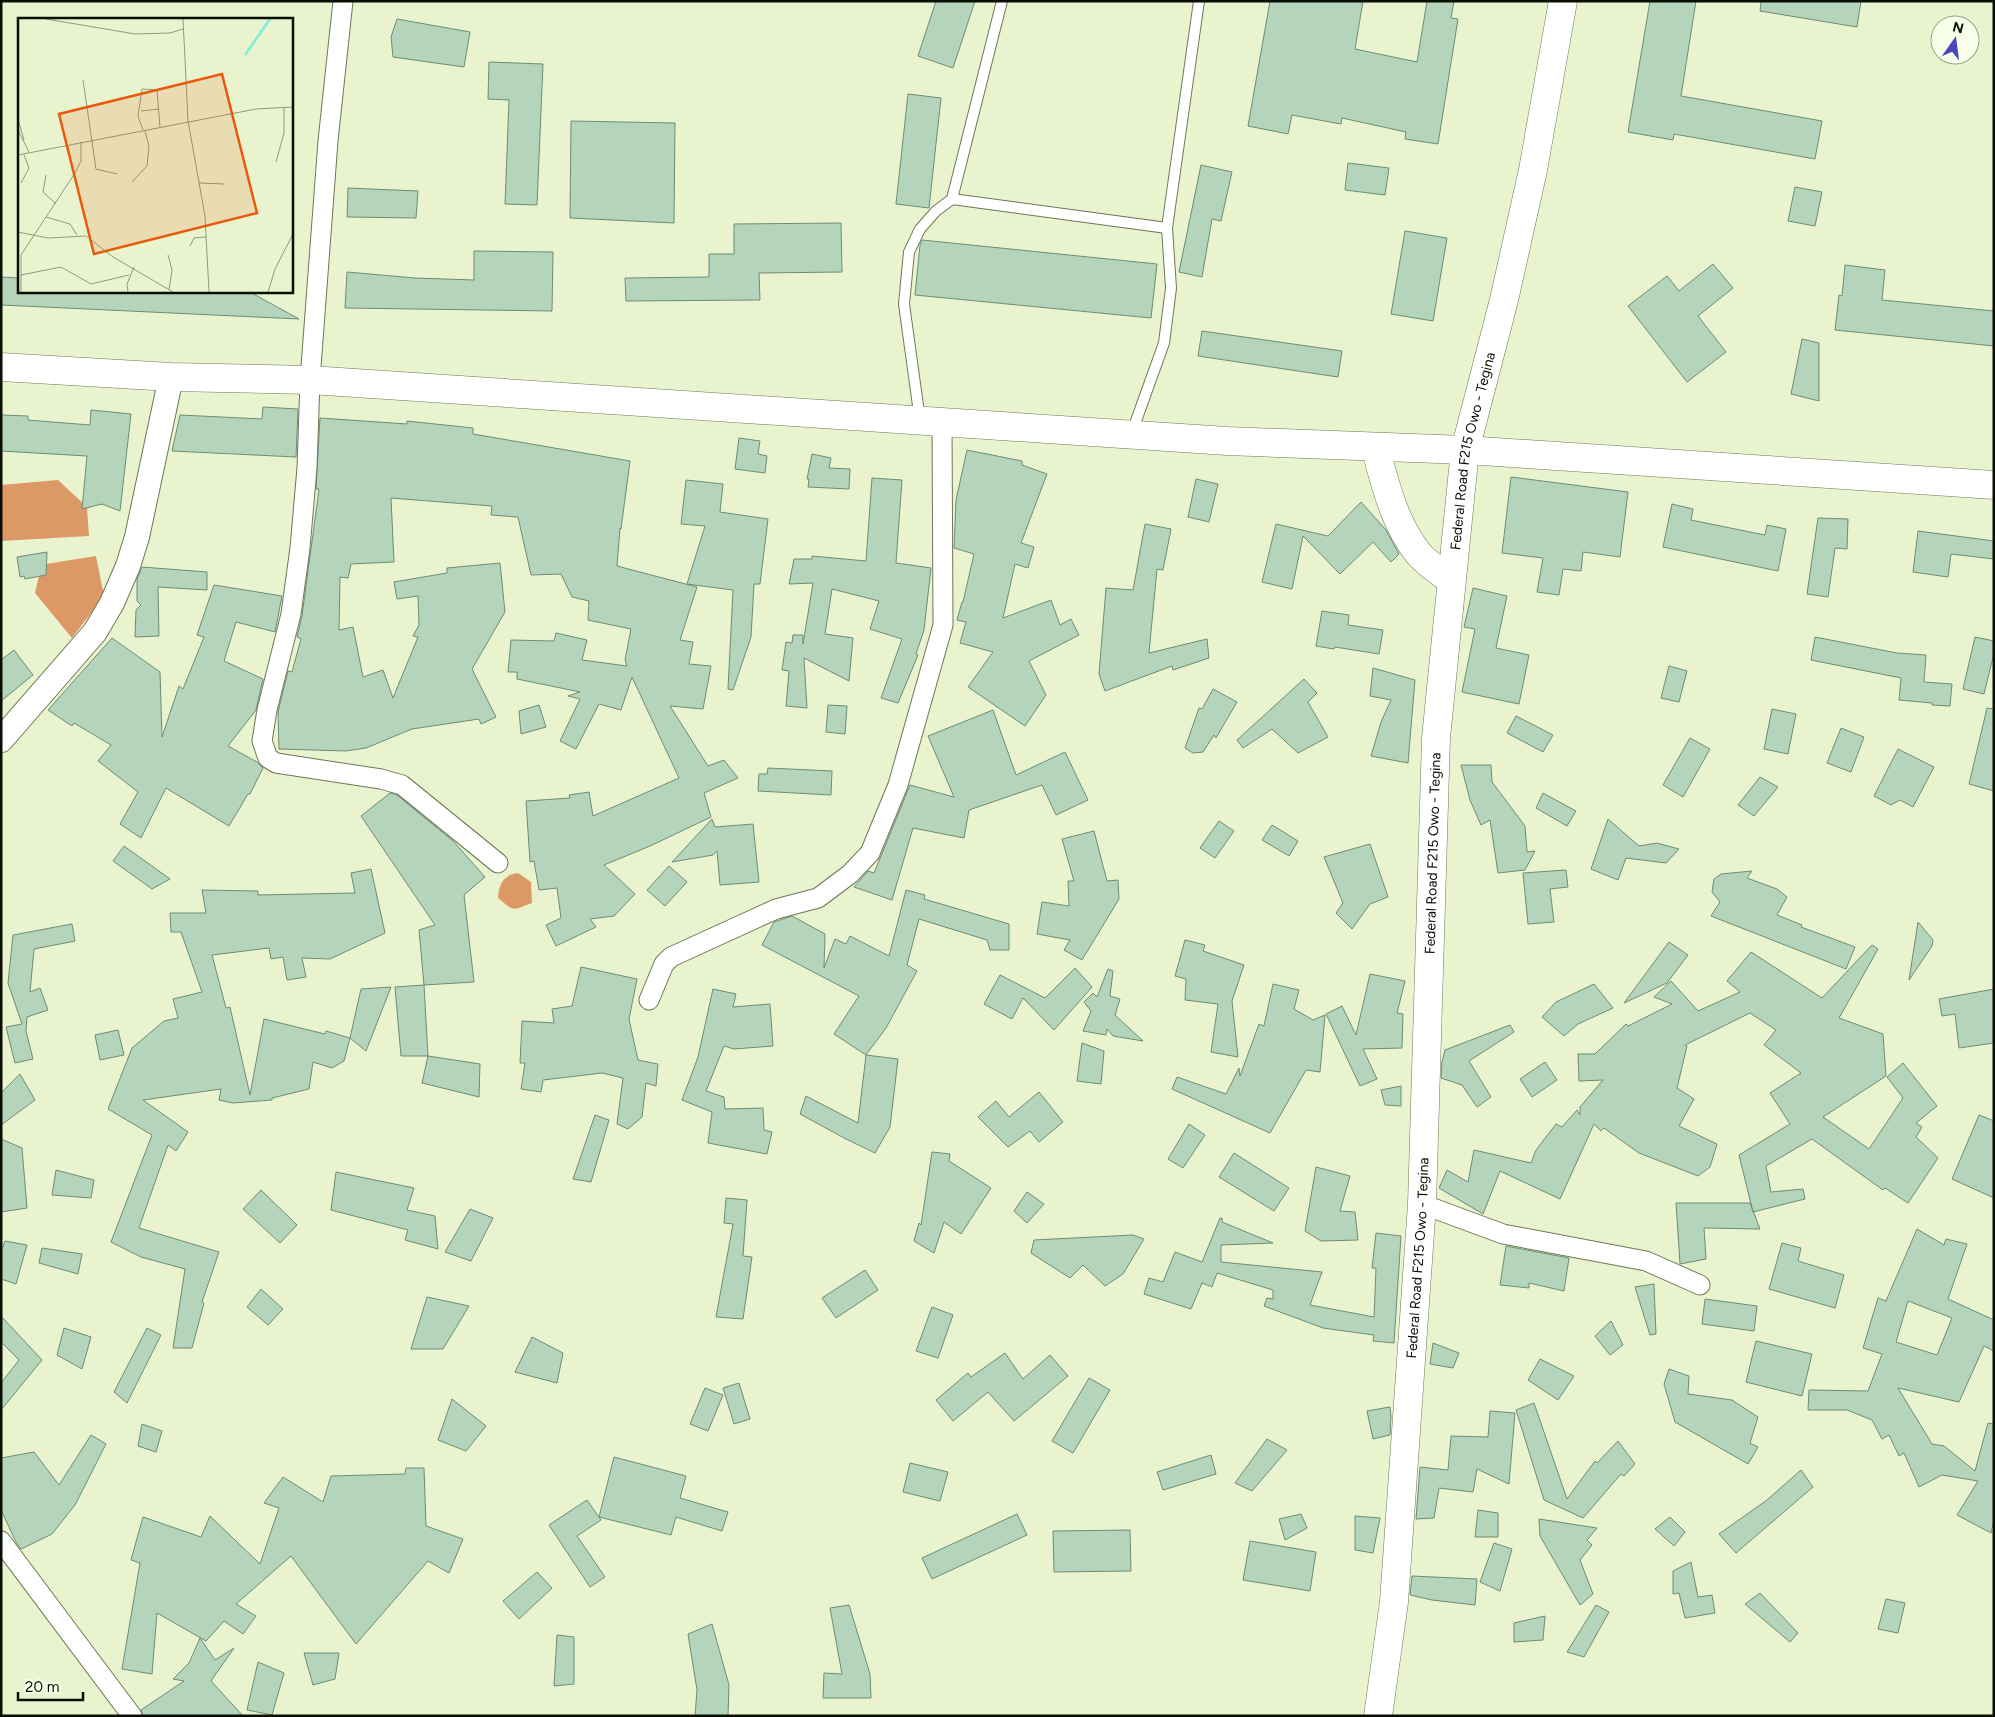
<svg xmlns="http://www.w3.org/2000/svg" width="1995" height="1717" font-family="Figtree,sans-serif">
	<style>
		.forest { fill: #dc9865 }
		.building { fill: #b4d5bc; stroke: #6d8c74; fill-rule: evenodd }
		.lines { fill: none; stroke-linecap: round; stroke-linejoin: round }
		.service-casing { stroke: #6e7756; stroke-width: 12 }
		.minor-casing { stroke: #6e7756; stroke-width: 21 }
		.tertiary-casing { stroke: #6e7756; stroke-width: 26 }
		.primary-casing { stroke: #6e7756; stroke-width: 29 }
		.trunk-casing { stroke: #6e7756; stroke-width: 29 }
		.service { stroke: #fff; stroke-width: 10 }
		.minor { stroke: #fff; stroke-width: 19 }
		.tertiary { stroke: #fff; stroke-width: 24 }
		.primary { stroke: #fff; stroke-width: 28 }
		.trunk { stroke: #fff; stroke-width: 28 }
		.labels { text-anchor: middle; stroke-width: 4; stroke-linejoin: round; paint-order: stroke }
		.street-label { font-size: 14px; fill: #0b0e03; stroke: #f8ffe9 }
		.inset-river { fill: none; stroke: #7deddd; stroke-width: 2.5 }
		.inset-road { fill: none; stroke: #90987d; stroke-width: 1 }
		.view { fill: #e8590c; fill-opacity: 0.15; stroke: #e8590c; stroke-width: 2.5 }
		.inset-edge { fill: none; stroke: #0b0e03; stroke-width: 2.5 }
	</style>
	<rect width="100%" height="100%" fill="#e9f4cf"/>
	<path class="forest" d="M58,480L87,507L89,536L1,541V485Z
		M96,556L104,596L72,638L35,593L39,576L46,564Z
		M518,873L531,882L532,903C512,910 516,913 498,898C499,884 503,875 518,873Z"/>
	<path class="building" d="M936,1H975L953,68L918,56Z
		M1270,1H1363L1355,49L1417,62L1427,1H1454L1451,18L1458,19L1438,144L1405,139L1406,132L1342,118L1341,124L1292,115L1288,134L1248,126Z
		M1650,1H1696L1681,96L1822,121L1815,159L1674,134L1673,140L1628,132Z
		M1761,1H1861L1857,27L1760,11Z
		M397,19L470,32L464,67L393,57L391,37Z
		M489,62L543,64L537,205L505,204L509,100L488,99Z
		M908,94L941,98L929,208L896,204Z
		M571,121L675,123L674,223L570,218Z
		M1348,163L1389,168L1385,195L1345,190Z
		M1201,165L1232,172L1221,221L1212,219L1202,277L1179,272Z
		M1795,187L1822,192L1815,226L1788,221Z
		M348,188L418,191L416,218L347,217Z
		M841,223L842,272L759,273L760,300L626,301L625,278L709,277V254H734V224Z
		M1405,231L1447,238L1433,321L1391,314Z
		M922,240L1157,264L1151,318L915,295L920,245Z
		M474,251L553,252L552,311L345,308L347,272L415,278L474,280Z
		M1713,264L1733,288L1698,316L1726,352L1687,382L1628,306L1667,276L1679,291Z
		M1845,265L1885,270L1882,300L1994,311V346L1835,330L1839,295L1842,296Z
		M1,277L19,278V291H248L299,319L1,305Z
		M1202,331L1342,351L1338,377L1198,356Z
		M1802,339L1819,343V401L1791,394Z
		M263,407L298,409L296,457L172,451L180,415L262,419Z
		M91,410L131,414L120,511L102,504L82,509L87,456L1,451V415L28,416V420L90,425Z
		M320,418L407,424V421L473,428V434L630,461L621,529L620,528L617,566L697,587L680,640L693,642L689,664L711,666L703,709L670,706L708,766L724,760L738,778L704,793L711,817L650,846L604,865L635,894L614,916L590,919L596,927L556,946L546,925L561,918L557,888L539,890L534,861L530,862L526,801L570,798L569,795L589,792L593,816L679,778L632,677L621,710L599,704L576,749L560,741L580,699L568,696L580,692L517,679V672H508L511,640L554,641L556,633L587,640L582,660L627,666L625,660L631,629L588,620L589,601L572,597L561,574L531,575L518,517L491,515L492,506L391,498L394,562L351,564L348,578L340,577L339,630L353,627L363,677L383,670L393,698L418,637L413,636L419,625L418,596L397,599L394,582L447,573V568L500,563L505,612L472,669L496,717L481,724L479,719L412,729L366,748L346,751L279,749L278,712L288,671L292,672L301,639L297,637L302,616L319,489H316Z
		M739,438L760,441L758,454L767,456L765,473L735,469Z
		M967,450L1022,461V465L1047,474L1021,543L1034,547L1028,568L1015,564L1003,618L1051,600L1060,625L1071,619L1079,635L1029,661L1046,695L1025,726L968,687L993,652L960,643L966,622L957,620L962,602H963L974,554L954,548L956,500Z
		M812,454L831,458L829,468L850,469L849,489L808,487L809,479H807Z
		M1511,477L1628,492L1620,557L1583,552L1581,571L1563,569L1559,595L1537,592L1543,558L1502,553Z
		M872,478L902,480L896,563L931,568L924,630L916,654L918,655L898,703L881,698L902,639L870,629L879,601L832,589L825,634L853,638L849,681L804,658L807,708L786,706L789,671L782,670L786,642L792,643L793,635H803V644L813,583L789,584L794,559H812V556L866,561Z
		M1196,479L1218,484L1209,522L1188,517Z
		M686,480L723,484L720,512L768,519L760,584H754L751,637L733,690L728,689L733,590L687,584L705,526L681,524Z
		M1361,502L1386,530L1399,554L1391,562L1373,542L1340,574L1303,536L1292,589L1262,582L1276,524L1328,536Z
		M1672,504L1693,509L1691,520L1765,535L1767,525L1786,529L1778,571L1663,547Z
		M1818,518L1848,519L1847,549L1835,548L1828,597L1807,594Z
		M1145,524L1171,529L1163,570L1157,569L1149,653L1207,639L1209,658L1173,670L1172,666L1105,691L1099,674L1106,588L1133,590Z
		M1918,531L1994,541V559L1951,554L1948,577L1913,572Z
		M47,552L46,575L25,579L24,576L20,577L17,557Z
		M142,567L207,572V590L158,587L159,636L135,637L136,610L141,605L137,601V579Z
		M214,585L282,596L275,632L236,622L224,661L263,679L256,710L228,746L257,762L263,768L250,794H248L229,826L166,788L141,838L120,824L138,792L98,761L111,745L74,723L72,726L48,710L112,638L160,672L162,737L179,686L183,689L204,637L197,635Z
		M1473,588L1507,596L1496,648L1529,655L1519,704L1462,692L1475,629L1464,627Z
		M1322,611L1349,615L1348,625L1383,630L1379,654L1335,647L1334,649L1316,646Z
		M1815,637L1897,653L1926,655L1924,682L1952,684L1950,706L1932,705V703L1899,700L1901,678L1811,660Z
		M1975,637L1994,641V653L1984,694L1963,689Z
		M14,650L33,675L1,701V660Z
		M1669,666L1687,671L1679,702L1661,698Z
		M1373,668L1415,680L1408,763L1371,756L1381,722L1391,700L1370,696Z
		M1304,679L1317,693L1308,702L1328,737L1298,753L1272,729L1243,748L1237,740Z
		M1213,689L1237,702L1216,738L1214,735L1203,752L1193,753L1185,748L1199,708L1202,709Z
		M539,705L546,727L521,734L519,711Z
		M828,705L847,706L845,734L826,732Z
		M1987,708L1994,709V791L1969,784Z
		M1772,709L1796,714L1788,754L1764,749Z
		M993,710L1016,775L1065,752L1088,800L1056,815L1042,785L969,810L964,838L913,828L892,900L854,887L868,871L874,873L910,785L954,797L928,736Z
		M1516,716L1553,735L1543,752L1507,733Z
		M1841,728L1864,737L1851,772L1827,763Z
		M1690,738L1710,749L1683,797L1663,785Z
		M1898,749L1934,767L1913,807L1900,800L1891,805L1874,796Z
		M1461,765H1491L1492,782L1525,826L1527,852L1535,851L1525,870L1498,873L1490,820L1481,825L1470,800Z
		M768,768L832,771L831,795L758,791L759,774H767Z
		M1760,777L1778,787L1754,816L1738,805Z
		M390,793L397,795L453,841L485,877L464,895L474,982L424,985L419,930L435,925L361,816Z
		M1543,793L1576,811L1567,826L1536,808Z
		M712,819L715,827L753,824L759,882L720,885L717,851L713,855L672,862Z
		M1608,819L1639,846L1657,843L1679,849L1666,863L1626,858L1618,880L1591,869Z
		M1219,821L1234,831L1215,858L1200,848Z
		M1272,825L1298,841L1289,856L1262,840Z
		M1094,831L1107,881L1118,880L1119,899L1082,960L1064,950L1070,940L1037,934L1042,902L1069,906L1068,881H1074L1062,839Z
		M1370,844L1388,897L1370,904L1352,929L1336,913L1343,903L1324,857Z
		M124,846L170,879L152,889L113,861Z
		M669,866L687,882L665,906L647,890Z
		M371,869L385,933L330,959L302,958L306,977L287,980L283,957L271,959L269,948L212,955L226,1008L230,1007L250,1095L264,1019L325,1034L326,1031L350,1038L361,989L391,987L366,1051L350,1038L344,1061L332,1068L313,1062L309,1089L272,1098V1100L233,1103L219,1100L221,1089L143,1100L188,1132L176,1151L168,1145L139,1228L219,1252L202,1302L204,1303L192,1348H173L185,1269L141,1257L111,1242L152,1135L108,1109L132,1048L164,1021L178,1018L173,999L202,992L181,932H171L170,913H206L202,890L258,891V895L355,893L351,873Z
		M1566,870L1568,887L1550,889L1554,922L1528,924L1523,873Z
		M1752,871L1747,878L1777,889L1787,897L1777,915L1802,925L1801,927L1855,947L1846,969L1711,916L1720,902L1712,892L1714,879L1721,874Z
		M906,890L925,895L924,899L1009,924V950H990L987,940L919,919L907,965L917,971L886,1028L866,1055L834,1034L859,996L762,945L774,922L792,916L825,934L824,968L835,939L846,944L850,936L889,956Z
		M1918,922L1933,940L1932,946L1909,980Z
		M72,924L75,941L34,949L30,992L40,988L48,1010L27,1017L26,1031L33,1059L15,1063L6,1027L22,1024L8,983L13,935Z
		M1185,940L1205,945L1203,951L1244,965L1232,1001L1238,1057L1211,1052L1218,1004L1185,1000L1186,979L1175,976Z
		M1669,942L1688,955L1667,983L1624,1003Z
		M1872,945L1878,949L1839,1018L1883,1034L1886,1076L1823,1117L1869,1149L1903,1098L1887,1077L1903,1063L1937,1106L1916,1123L1922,1127L1916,1137L1938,1158L1908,1203L1885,1188L1883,1190L1812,1139L1766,1166L1771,1192L1803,1189L1805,1199L1753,1212L1739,1155L1790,1124L1770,1093L1801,1073L1764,1045L1776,1030L1750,1013L1685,1045L1687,1046L1677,1088L1694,1099L1679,1126L1717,1144L1710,1167L1698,1176L1639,1153L1604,1128L1601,1131L1594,1124L1560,1199L1500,1171L1483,1214L1439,1188L1447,1170L1468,1182L1474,1150L1531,1163L1536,1150L1556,1124L1562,1127L1577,1110L1580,1115V1107L1603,1080L1579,1081L1578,1054H1595L1626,1024L1628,1026L1672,1004L1654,997L1671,981L1698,1011L1740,992L1727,981L1751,952L1822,998Z
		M581,967L637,979L629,1019L638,1060L658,1064L656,1086L646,1083L642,1117L628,1129L617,1124L623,1078L602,1073L543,1080L541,1092L521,1089L525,1063H520L522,1021L554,1023L552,1009L572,1006Z
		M1075,968L1092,987L1054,1030L1023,998L1012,1019L984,1004L1000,975L1045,998Z
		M1108,969L1113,971L1110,996L1120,999L1115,1015L1143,1041L1113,1036L1107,1029L1106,1035L1083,1031L1091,1011L1084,1002L1093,993L1097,997Z
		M1370,974L1405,981L1397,1013L1403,1014L1402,1048L1363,1049L1377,1079L1360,1086L1326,1014L1342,1006L1356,1035Z
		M1273,984L1299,990L1294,1009L1313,1020L1325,1015L1320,1072L1306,1070L1270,1133L1172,1089L1177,1077L1226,1094L1239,1068L1240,1076L1259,1024L1264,1026Z
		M1594,984L1613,1008L1578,1024L1564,1036L1542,1017L1556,1002Z
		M424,985L428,1056H401L395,987Z
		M713,989L736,994L733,1007L770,1004L773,1046L734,1049L724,1046L706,1091L724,1097L725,1109L763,1108L764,1130L772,1132L767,1154L708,1143L712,1112L682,1100L698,1057Z
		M1994,989V1043L1959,1048L1955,1014L1942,1016L1939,999Z
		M1510,1025L1514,1032L1469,1061L1491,1097L1477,1107L1462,1085L1441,1078L1442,1062L1445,1050Z
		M118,1030L124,1055L100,1060L95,1035Z
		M1082,1043L1104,1051L1101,1084L1077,1081Z
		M866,1055L898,1059L890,1127L875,1153L846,1139L800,1114L806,1096L858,1123Z
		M428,1056L480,1064L479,1097L422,1083Z
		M1545,1062L1557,1080L1532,1097L1520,1079Z
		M20,1074L35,1100L1,1125V1093Z
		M1401,1086V1106L1385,1105L1381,1090Z
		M1039,1092L1063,1122L1039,1142L1030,1131L1008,1147L978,1117L996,1101L1009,1117Z
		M595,1115L609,1120L591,1182L573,1179Z
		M1979,1115L1994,1121V1198L1952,1179Z
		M1189,1124L1205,1135L1183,1168L1168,1159Z
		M1,1139L22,1148L27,1208L1,1212Z
		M932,1152L950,1154L949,1161L991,1188L961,1234L944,1222L934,1253L914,1241L919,1223L921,1225Z
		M1234,1153L1289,1188L1274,1211L1219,1177Z
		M1316,1167L1350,1176L1340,1211L1355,1212L1358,1240L1321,1241L1305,1231Z
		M56,1170L94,1180L91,1198L52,1195Z
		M336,1172L414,1188L407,1210L435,1216L438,1249L405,1240L408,1230L331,1210Z
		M261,1190L297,1225L280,1243L243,1209Z
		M1027,1192L1044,1204L1027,1223L1014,1211Z
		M726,1198L747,1200L743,1256L752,1257L743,1319L716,1317L733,1224L724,1223Z
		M1676,1203H1750L1760,1229L1704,1228L1706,1259L1680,1264Z
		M470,1209L493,1218L471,1261L445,1252Z
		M1220,1218H1222V1222L1273,1243L1221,1245V1262L1322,1272L1310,1305L1374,1317L1376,1268H1372L1376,1233L1401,1236L1394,1343L1373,1341L1374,1335L1323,1328L1264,1306L1267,1298L1273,1299V1290L1217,1273L1212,1287L1202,1283L1191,1309L1144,1294L1149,1278L1163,1282L1175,1252L1202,1262Z
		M1917,1229L1944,1245L1946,1239L1967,1244L1948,1299L1994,1320V1351L1984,1346L1959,1402L1898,1388L1932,1444L1944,1446L1975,1471L1988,1423L1994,1424V1519L1991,1533L1957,1515L1978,1481L1942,1475L1919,1487L1904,1453L1899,1456L1889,1435L1882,1439L1872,1420L1847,1410H1808L1809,1390L1868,1391L1882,1354L1863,1348L1878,1298L1886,1301ZM1908,1301L1952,1318L1937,1355L1896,1342Z
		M1133,1235L1144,1239L1123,1274L1105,1286L1083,1265L1070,1278L1031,1253L1034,1240Z
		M5,1241L27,1245L16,1284L1,1279V1252Z
		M1782,1243L1801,1248L1798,1261L1844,1275L1835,1308L1769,1289Z
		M1506,1246L1569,1258L1564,1291L1529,1283V1288L1500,1285Z
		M42,1248L82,1254L78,1274L39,1263Z
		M865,1270L878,1290L836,1318L822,1298Z
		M1654,1284L1656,1334L1650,1335L1635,1287Z
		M261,1289L283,1309L268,1325L247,1307Z
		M427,1297L469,1306L443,1349H411Z
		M1705,1299L1757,1306L1754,1331L1702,1324Z
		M932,1307L953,1315L938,1358L916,1351Z
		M1,1316L42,1360L1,1410V1383L19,1360L1,1342Z
		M1611,1321L1623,1345L1610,1355L1595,1336Z
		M64,1328L91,1337L82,1369L57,1355Z
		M147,1328L161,1335L127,1403L114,1392Z
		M532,1337L563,1353L557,1383L515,1372Z
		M1756,1341L1812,1354L1802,1396L1746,1382Z
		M1433,1343L1459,1353L1453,1368L1430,1364Z
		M1005,1353L1023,1379L1050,1355L1068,1376L1014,1421L988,1392L953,1421L936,1400L968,1373L971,1377Z
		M1540,1359L1574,1376L1558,1400L1528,1380Z
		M1669,1369L1689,1376L1688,1394L1732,1400L1758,1417L1750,1443L1758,1447L1748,1464L1675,1422L1664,1384Z
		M1089,1378L1110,1390L1073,1453L1052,1441Z
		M739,1383L750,1419L734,1424L723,1388Z
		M705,1388L723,1395L708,1431L690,1424Z
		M452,1399L486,1426L466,1451L438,1440Z
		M1534,1403L1567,1499L1595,1461L1597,1463L1618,1441L1635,1464L1624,1476L1621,1474L1583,1518L1544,1500L1516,1410Z
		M1390,1407L1391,1416L1390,1435L1373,1439L1367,1411Z
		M1490,1411L1515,1413L1509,1484L1477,1469L1473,1492L1439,1488L1434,1518L1416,1519L1420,1467L1448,1470L1451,1436L1488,1437Z
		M142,1424L162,1431L156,1452L138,1446Z
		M91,1435L106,1444L75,1505L52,1534L21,1549L16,1542L1,1510V1458L34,1452L59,1485Z
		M1267,1439L1287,1450L1252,1491L1235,1483Z
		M1211,1455L1216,1474L1163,1490L1157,1472Z
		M614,1457L686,1476L680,1498L728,1512L722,1531L676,1517L671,1535L599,1517Z
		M910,1463L948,1472L940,1501L903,1492Z
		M406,1468H424L426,1526L463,1539L449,1573L428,1561L356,1644L291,1556L236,1604L256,1616L243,1634L224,1621L206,1641L157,1613L152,1674L122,1669L140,1563L131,1560L143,1517L201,1537L210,1516L260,1564L279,1508L264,1503L283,1477L323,1502L331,1476L405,1474Z
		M1801,1470L1813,1487L1736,1553L1719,1534L1767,1500Z
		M587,1500L601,1520L577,1536L605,1577L590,1587L549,1525Z
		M1478,1510L1498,1513V1537H1475Z
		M1017,1514L1027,1535L932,1579L922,1558Z
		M1301,1514L1307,1528L1285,1540L1279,1519Z
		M1355,1516L1380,1518L1373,1553L1355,1550Z
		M1670,1517L1685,1532L1674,1546L1655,1529Z
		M1539,1519L1597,1528L1587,1540L1592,1545L1580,1560L1593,1594L1580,1605L1540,1536Z
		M1130,1530L1131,1571L1054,1572L1053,1531Z
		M1250,1541L1316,1552L1310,1591L1243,1580Z
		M1494,1543L1512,1549L1500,1591L1480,1582Z
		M1691,1562L1698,1597L1712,1595L1715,1613L1685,1618L1679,1593L1673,1594V1571Z
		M537,1572L552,1588L519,1619L503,1601Z
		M1412,1576L1477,1579L1475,1605L1432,1600L1410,1595Z
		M1760,1593L1798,1633L1790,1642L1745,1604Z
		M1886,1599L1905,1603L1898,1633L1878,1629Z
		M849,1605L870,1674L871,1698H823L824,1673L842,1674L830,1608Z
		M1596,1605L1609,1612L1584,1657L1567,1652Z
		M1545,1616L1543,1640L1514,1642V1623Z
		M712,1624L729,1685L728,1716H695L697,1690L688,1634Z
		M557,1635L574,1637V1684L554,1686Z
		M200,1638L215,1660L234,1648L211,1681L243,1716H143L141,1710L184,1681L173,1679L189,1663Z
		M304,1653H339L335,1679L313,1685Z
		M258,1662L284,1673L272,1715L247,1710Z"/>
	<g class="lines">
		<defs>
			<path id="service" d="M952,199L1167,228
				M920,420L904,304L909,252L920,229L936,211L952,199L1002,1
				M1132,432L1164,343L1171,288L1167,228L1199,1"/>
			<path id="minor" d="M343,1L328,141L310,380L307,468L300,548L291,614L267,710L262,741L268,758L276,763L381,779L402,785L498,863
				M649,1000L664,964L671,957L776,909L818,898L850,874L870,853L898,785L943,625L942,422
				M1422,1204L1503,1234L1646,1261L1700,1285
				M1,1541L132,1716"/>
			<path id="tertiary" d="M1,740L95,632L112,603L128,566L137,537L171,377"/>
			<g id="primary">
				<path id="s1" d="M1378,1716L1394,1602L1422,1204L1436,738L1465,450L1504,300L1533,170L1563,1"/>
			</g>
			<path id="trunk" d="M1,367L171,377L310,380L1227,441L1465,450L1994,485
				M1375,447C1385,483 1394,523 1418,553C1427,564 1440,572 1451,580"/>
		</defs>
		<use href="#service" class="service-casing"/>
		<use href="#minor" class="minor-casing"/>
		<use href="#tertiary" class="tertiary-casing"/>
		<use href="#primary" class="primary-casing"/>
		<use href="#trunk" class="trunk-casing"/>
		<use href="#service" class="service"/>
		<use href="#minor" class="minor"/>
		<use href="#tertiary" class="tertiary"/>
		<use href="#primary" class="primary"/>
		<use href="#trunk" class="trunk"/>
	</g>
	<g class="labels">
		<g class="street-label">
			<text dy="5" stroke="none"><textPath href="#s1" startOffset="1270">Federal Road F215 Owo - Tegina</textPath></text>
			<text dy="5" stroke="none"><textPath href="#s1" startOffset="865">Federal Road F215 Owo - Tegina</textPath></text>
			<text dy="5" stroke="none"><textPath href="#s1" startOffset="460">Federal Road F215 Owo - Tegina</textPath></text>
		</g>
	</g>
	<g transform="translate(18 18)">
		<rect width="275" height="275" fill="#e9f4cf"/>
		<path class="inset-river" d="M227,37L252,1"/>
		<path class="inset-road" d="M28,1L117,16L152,15L165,11M165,1L170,103L187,198L191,274M65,62L78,151L99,156M123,93L141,91M0,101L6,122M0,112L11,134M125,112L120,98L124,71L139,72L142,109M0,137L238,91L275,89M258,144L266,115V89M28,157L25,174L38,186M114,164L129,148L131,128L127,113M3,165L11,150L6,137M181,165L206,166M28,199L52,206L59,217M0,214L30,220L68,218L95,239L155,274M172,228L176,220L188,219M150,237L154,252L151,272M3,257L43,249L73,266L111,257M3,274V237L57,155L63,143V124M110,274L109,266L116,249M250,274L257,251L275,216"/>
		<path class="view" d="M204,56L239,195L76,236L41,96Z"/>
		<rect width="275" height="275" class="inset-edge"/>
	</g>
	<rect width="1995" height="1717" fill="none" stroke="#0b0e03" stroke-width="5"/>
	<g transform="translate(1955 40) rotate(14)"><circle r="24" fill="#f8ffe9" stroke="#999f8d"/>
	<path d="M0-4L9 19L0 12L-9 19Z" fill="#4b46bd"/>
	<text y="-8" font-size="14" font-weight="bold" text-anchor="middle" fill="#0b0e03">N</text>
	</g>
	<path d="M18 1692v8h65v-8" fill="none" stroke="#0b0e03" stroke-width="2.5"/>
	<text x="25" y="1692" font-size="15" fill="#0b0e03" stroke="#f8ffe9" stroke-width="4" paint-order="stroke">20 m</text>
</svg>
